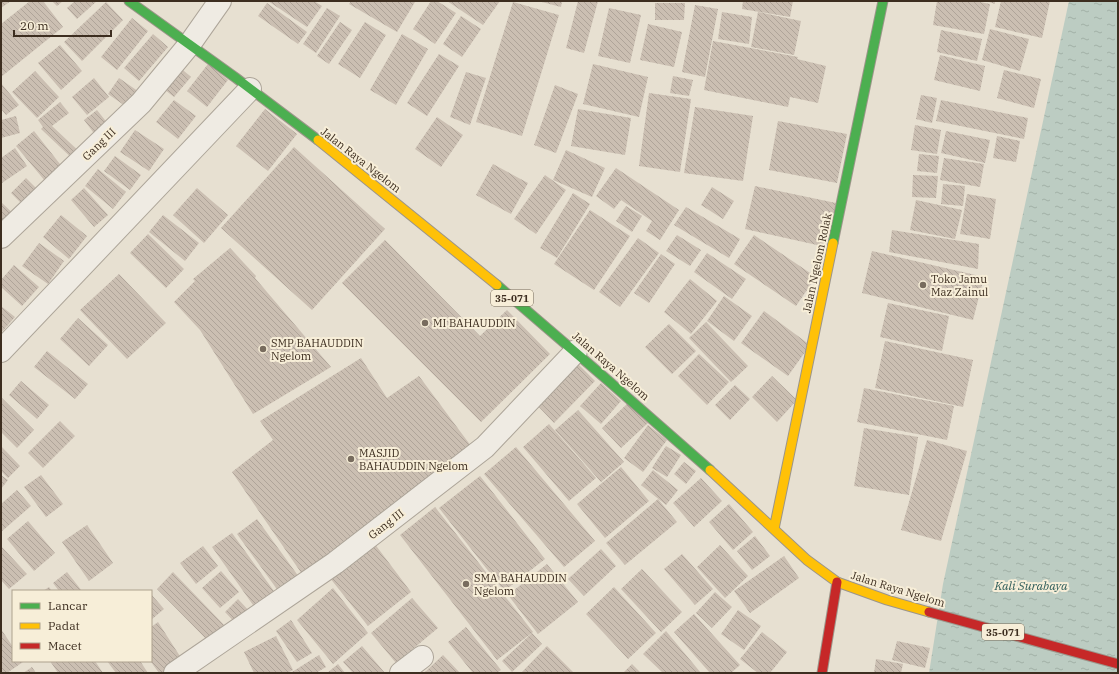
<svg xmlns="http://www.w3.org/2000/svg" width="1119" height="674" font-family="'IBM Plex Serif',serif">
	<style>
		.water { fill: url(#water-ripples) }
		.building { fill: url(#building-back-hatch) }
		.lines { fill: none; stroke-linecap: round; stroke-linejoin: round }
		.street-casing { stroke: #ada599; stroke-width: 24 }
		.fast-casing { stroke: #9c958a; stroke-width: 11 }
		.slow-casing { stroke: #9c958a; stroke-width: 11 }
		.jam-casing { stroke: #9c958a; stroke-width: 11 }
		.street { stroke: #efebe3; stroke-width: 22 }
		.fast { stroke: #4caf50; stroke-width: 9 }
		.slow { stroke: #ffc107; stroke-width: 9 }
		.jam { stroke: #c62828; stroke-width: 9 }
		.poi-dot { fill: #786c5e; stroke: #f7eed8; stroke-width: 1.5 }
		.labels { text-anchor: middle; stroke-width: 4; stroke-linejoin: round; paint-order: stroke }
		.shield { fill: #f7eed8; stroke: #756857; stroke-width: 1 }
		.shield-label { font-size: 10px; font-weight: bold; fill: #3d2e20 }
		.street-label { font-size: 11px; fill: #3d2e20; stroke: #f7eed8 }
		.poi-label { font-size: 11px; fill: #3d2e20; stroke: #f7eed8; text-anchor: start }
		.water-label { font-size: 12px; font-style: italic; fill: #2f5d5a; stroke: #f7eed8 }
	</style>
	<defs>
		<pattern id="water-ripples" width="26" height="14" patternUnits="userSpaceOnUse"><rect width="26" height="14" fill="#bcccc2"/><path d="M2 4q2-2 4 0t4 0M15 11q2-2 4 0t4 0" fill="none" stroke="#a2b0a6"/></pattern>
		<pattern id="building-back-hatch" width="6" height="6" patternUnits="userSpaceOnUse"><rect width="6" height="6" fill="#cbbfb2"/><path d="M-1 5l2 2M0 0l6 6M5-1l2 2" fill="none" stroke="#afa499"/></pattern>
	</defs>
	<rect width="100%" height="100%" fill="#e7e0d1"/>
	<path class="water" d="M1069,1H1118V673H929L943,584Z"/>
	<path class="building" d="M1,1H11L1,8Z
		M30,1H43L63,27L1,77V24Z
		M52,1H63L57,6Z
		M75,1H97L77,19L67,8Z
		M268,1H314L322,6L307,27Z
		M351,1H412L415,2L397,32L349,4Z
		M431,1H437L456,13L435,44L413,29Z
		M447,1H500L483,25Z
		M538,1H562L561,7Z
		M578,1H598L584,53L566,48Z
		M743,1H793L790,17L742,9Z
		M937,1H975L990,4L984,34L933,25Z
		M986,1H995V4Z
		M1001,1H1050L1042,38L995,27Z
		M106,2L123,20L82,61L64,42Z
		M513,2L559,15L522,136L476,122Z
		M267,3L307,32L298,44L258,16Z
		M655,3H685L684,20H655Z
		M695,5L718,9L705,77L682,72Z
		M327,8L340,16L316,53L303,44Z
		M609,8L641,15L630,63L598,56Z
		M722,12L752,17L749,44L718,39Z
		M758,12L801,21L794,55L751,47Z
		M461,16L481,29L462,57L443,44Z
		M132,18L148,31L117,70L101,57Z
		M340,22L352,30L329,64L317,56Z
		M365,22L386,35L360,78L338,64Z
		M648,24L682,32L674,67L640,60Z
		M990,29L1029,39L1020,71L982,60Z
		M941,30L982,39L977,61L937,52Z
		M153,34L168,47L139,81L124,68Z
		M402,34L428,49L396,105L370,90Z
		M713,41L798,57L797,59L826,66L818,103L790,97L788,107L704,90Z
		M60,45L82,71L61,90L38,63Z
		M439,54L459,66L427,116L407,103Z
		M940,55L985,66L980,91L934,80Z
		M208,64L228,80L207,107L187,91Z
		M593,64L648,77L639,117L583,104Z
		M177,65L191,77L174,97L160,86Z
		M1004,70L1041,79L1034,108L997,98Z
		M35,71L59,97L37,118L12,92Z
		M466,72L486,78L470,125L450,117Z
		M673,76L693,80L689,96L670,93Z
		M94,78L109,97L87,115L72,97Z
		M119,78L142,94L131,110L108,94Z
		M1,83L19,105L6,115L1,109Z
		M555,85L578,94L556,153L534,145Z
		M649,93L691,99L680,172L639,166Z
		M921,95L937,98L932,123L916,119Z
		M174,100L196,116L178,139L156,122Z
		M941,100L1028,118L1024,139L936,121Z
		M60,102L69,113L52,126L84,156L77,163L41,129L43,127L38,120Z
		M695,107L753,116L743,181L684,173Z
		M265,109L297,134L268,171L236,146Z
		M578,109L631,118L625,155L571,146Z
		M97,110L112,129L99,140L84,120Z
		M16,116L20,133L1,138V120Z
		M437,117L463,135L441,167L415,149Z
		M778,121L847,134L837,183L769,170Z
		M915,125L941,130L937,154L911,150Z
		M135,130L164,149L149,171L120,152Z
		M34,131L67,173L50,187L16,146Z
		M946,131L990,140L985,163L941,153Z
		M997,136L1020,141L1016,162L993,158Z
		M294,147L385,229L312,310L221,228Z
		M15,148L27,166L2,183L1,158Z
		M566,150L605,168L592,197L553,180Z
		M919,154L939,156L937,173L917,171Z
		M115,156L141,175L130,190L104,171Z
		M944,158L984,164L980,187L940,180Z
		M493,164L528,183L511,214L476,195Z
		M616,168L679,210L660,240L646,231L652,221L621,200L614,209L596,196Z
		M98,169L126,192L113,209L85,186Z
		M545,175L566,190L536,234L514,219Z
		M913,175L938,176L936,198L912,197Z
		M26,178L44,196L29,211L11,193Z
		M943,184L965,186L963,206L941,204Z
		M755,186L836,203L826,247L745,229Z
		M712,187L734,201L723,219L701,205Z
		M84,188L108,215L94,227L71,200Z
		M197,188L228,215L204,243L173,215Z
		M573,193L590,204L557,258L540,248Z
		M967,194L996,199L990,239L960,234Z
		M916,200L962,210L955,239L910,230Z
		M1,202L19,219L11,228L1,218Z
		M626,206L642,216L632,232L616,221Z
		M686,207L740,239L729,258L674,225Z
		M590,210L630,236L594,290L554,264Z
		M61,215L87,236L69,259L43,237Z
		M163,215L199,243L185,261L149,232Z
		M892,230L979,244L978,269L889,252Z
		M148,234L184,269L166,288L130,253Z
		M677,235L701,250L690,266L666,251Z
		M754,235L816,277L796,306L734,264Z
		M638,238L659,253L620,307L599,292Z
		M385,240L480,336L507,310L550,354L481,422L342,283Z
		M39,243L64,261L48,284L22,266Z
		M230,248L256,276L255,278L331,367L253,414L200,330L174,302L195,281L193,279Z
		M872,251L984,277L973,320L862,293Z
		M707,253L746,279L732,299L694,272Z
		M661,254L675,264L649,303L634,293Z
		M14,265L39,287L22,306L1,287V280Z
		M119,274L166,323L127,359L80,310Z
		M690,279L717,301L691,334L664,312Z
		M724,296L752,316L734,341L707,321Z
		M888,303L949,316L942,351L880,337Z
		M1,306L15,317L1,333Z
		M764,311L810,345L788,376L741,343Z
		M78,318L108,345L89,366L60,339Z
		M706,322L748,366L731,382L689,338Z
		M669,324L696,351L672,374L645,347Z
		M885,341L973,360L963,407L875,388Z
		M47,351L88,384L75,399L34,367Z
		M699,354L729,382L707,405L678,376Z
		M361,358L387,398L419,376L471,446L302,574L232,472L273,440L260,421Z
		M577,363L595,381L554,423L536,404Z
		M772,376L797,400L777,422L752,397Z
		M21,381L49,405L37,419L9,395Z
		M601,383L621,401L601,424L580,406Z
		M735,385L750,399L730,420L715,405Z
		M864,388L954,406L947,440L857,422Z
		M1,397L34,430L17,448L1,432Z
		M628,403L648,423L621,448L602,428Z
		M578,410L624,462L601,482L555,430Z
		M60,421L75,436L43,468L28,453Z
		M549,424L596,478L569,501L523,447Z
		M648,425L667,440L643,472L624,458Z
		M864,428L918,437L909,495L854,486Z
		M927,440L967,451L941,541L901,530Z
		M1,446L20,466L8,478L1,471Z
		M666,446L681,455L667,477L652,468Z
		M516,447L595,541L564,567L484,474Z
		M684,462L696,471L686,484L674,474Z
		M621,467L649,501L605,538L577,504Z
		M653,470L678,490L666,505L641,485Z
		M1,475L8,480L1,489Z
		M41,475L63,504L46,517L24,487Z
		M480,476L545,559L504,591L439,508Z
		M701,478L722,501L694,527L673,503Z
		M17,490L31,506L1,532V504Z
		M658,499L677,522L625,565L606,543Z
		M729,504L753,532L733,550L709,522Z
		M435,507L533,632L497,660L400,535Z
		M257,519L299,577L279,592L237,534Z
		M28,521L55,553L34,571L7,539Z
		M87,525L113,563L89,581L62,542Z
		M232,533L279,598L258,612L212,547Z
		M755,536L770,556L752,570L737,551Z
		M374,543L411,592L368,626L330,578Z
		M720,545L748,576L725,598L697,567Z
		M1,546L27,574L9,589L1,580Z
		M203,546L218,566L196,584L180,563Z
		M601,549L616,566L584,596L568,579Z
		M682,554L713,589L695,605L664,569Z
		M784,556L799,578L750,613L734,591Z
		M547,564L578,602L538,634L508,595Z
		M642,569L682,612L661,632L621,589Z
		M221,571L239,592L220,608L202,588Z
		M67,572L82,591H59L53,583Z
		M173,572L228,629L212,645L157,589Z
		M49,587L52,591H43Z
		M614,587L656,633L628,659L586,614Z
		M333,588L368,633L333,664L297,620Z
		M715,592L732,607L712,628L696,613Z
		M151,594L164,609L151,620Z
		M412,598L438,628L396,663L371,633Z
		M238,599L252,614L239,627L225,612Z
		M738,610L761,626L744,650L721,634Z
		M694,614L740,665L731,673H710L674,632Z
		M291,620L312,653L297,662L276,631Z
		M158,622L185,664L172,673H159L151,662V627Z
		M466,627L501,670L497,673H473L448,642Z
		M1,629L13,647V661L23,662L7,673H3L1,670Z
		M666,631L701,673H663L643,654Z
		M762,632L787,652L770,673H758L740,659Z
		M532,633L542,644L512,672L502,661Z
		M276,636L293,670L287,673H254L244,652Z
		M897,641L930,648L925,668L892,660Z
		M362,646L385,673H353L343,662Z
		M547,646L574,673H521Z
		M319,655L326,667L316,673H293L292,672Z
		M443,655L460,673H424Z
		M876,659L903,664L901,673H874Z
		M50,661H95L103,673H58Z
		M107,661H140L148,673H116Z
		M338,664L345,673H327Z
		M632,664L641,673H623Z
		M32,667L36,673H23Z"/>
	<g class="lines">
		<defs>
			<path id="street" d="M1,237L141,103L189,45L220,1
				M1,351L250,89
				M175,673L335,563L485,447L576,351
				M401,673L422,657"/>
			<path id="fast" d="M129,1L236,78L318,140
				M833,243L883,1
				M497,285L604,377L710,470"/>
			<path id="slow" d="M318,140L497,285
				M710,470L807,560L837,582L887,600L929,612
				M774,529L833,243"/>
			<path id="jam" d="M929,612L1118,664
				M822,673L837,582"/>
		</defs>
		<use href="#street" class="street-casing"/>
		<use href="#fast" class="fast-casing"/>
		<use href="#slow" class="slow-casing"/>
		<use href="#jam" class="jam-casing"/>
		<use href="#street" class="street"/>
		<use href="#fast" class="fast"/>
		<use href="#slow" class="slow"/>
		<use href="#jam" class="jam"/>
	</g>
	<g class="poi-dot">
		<circle cx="923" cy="285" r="4"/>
		<circle cx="425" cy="323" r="4"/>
		<circle cx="263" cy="349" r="4"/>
		<circle cx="351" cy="459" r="4"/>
		<circle cx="466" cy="584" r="4"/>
	</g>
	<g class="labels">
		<g class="shield">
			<rect x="491" y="290" width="42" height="16" rx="3"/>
			<rect x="982" y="624" width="42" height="16" rx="3"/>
		</g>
		<g class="shield-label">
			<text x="512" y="302">35-071</text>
			<text x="1003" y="636">35-071</text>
		</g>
		<g class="street-label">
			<text transform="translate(99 144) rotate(-44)" y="4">Gang III</text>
			<text transform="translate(361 160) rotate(38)" y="4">Jalan Raya Ngelom</text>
			<text transform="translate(817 263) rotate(-78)" y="4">Jalan Ngelom Rolak</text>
			<text transform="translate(611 366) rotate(41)" y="4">Jalan Raya Ngelom</text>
			<text transform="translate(386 524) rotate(-38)" y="4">Gang III</text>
			<text transform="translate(898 589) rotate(17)" y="4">Jalan Raya Ngelom</text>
		</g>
		<g class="poi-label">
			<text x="931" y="283">Toko Jamu<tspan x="931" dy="13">Maz Zainul</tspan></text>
			<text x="433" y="327">MI BAHAUDDIN</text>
			<text x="271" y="347">SMP BAHAUDDIN<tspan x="271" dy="13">Ngelom</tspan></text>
			<text x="359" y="457">MASJID<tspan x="359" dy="13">BAHAUDDIN Ngelom</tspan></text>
			<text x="474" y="582">SMA BAHAUDDIN<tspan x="474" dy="13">Ngelom</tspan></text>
		</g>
		<g class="water-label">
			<text x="1031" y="590">Kali Surabaya</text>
		</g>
	</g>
	<rect width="1119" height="674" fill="none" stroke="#3d2e20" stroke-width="4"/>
	<rect x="12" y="590" width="140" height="72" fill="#f7eed8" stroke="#ada18e"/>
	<rect x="20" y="603" width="20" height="6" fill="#4caf50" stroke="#ada18e"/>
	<text x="48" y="610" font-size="12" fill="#3d2e20">Lancar</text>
	<rect x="20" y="623" width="20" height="6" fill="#ffc107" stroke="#ada18e"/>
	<text x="48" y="630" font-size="12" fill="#3d2e20">Padat</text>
	<rect x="20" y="643" width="20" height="6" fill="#c62828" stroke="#ada18e"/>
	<text x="48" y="650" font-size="12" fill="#3d2e20">Macet</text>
	<path d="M14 30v6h97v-6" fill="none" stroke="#3d2e20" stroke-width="2"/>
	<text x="20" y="30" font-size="12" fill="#3d2e20" stroke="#f7eed8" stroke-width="3" paint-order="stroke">20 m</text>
</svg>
